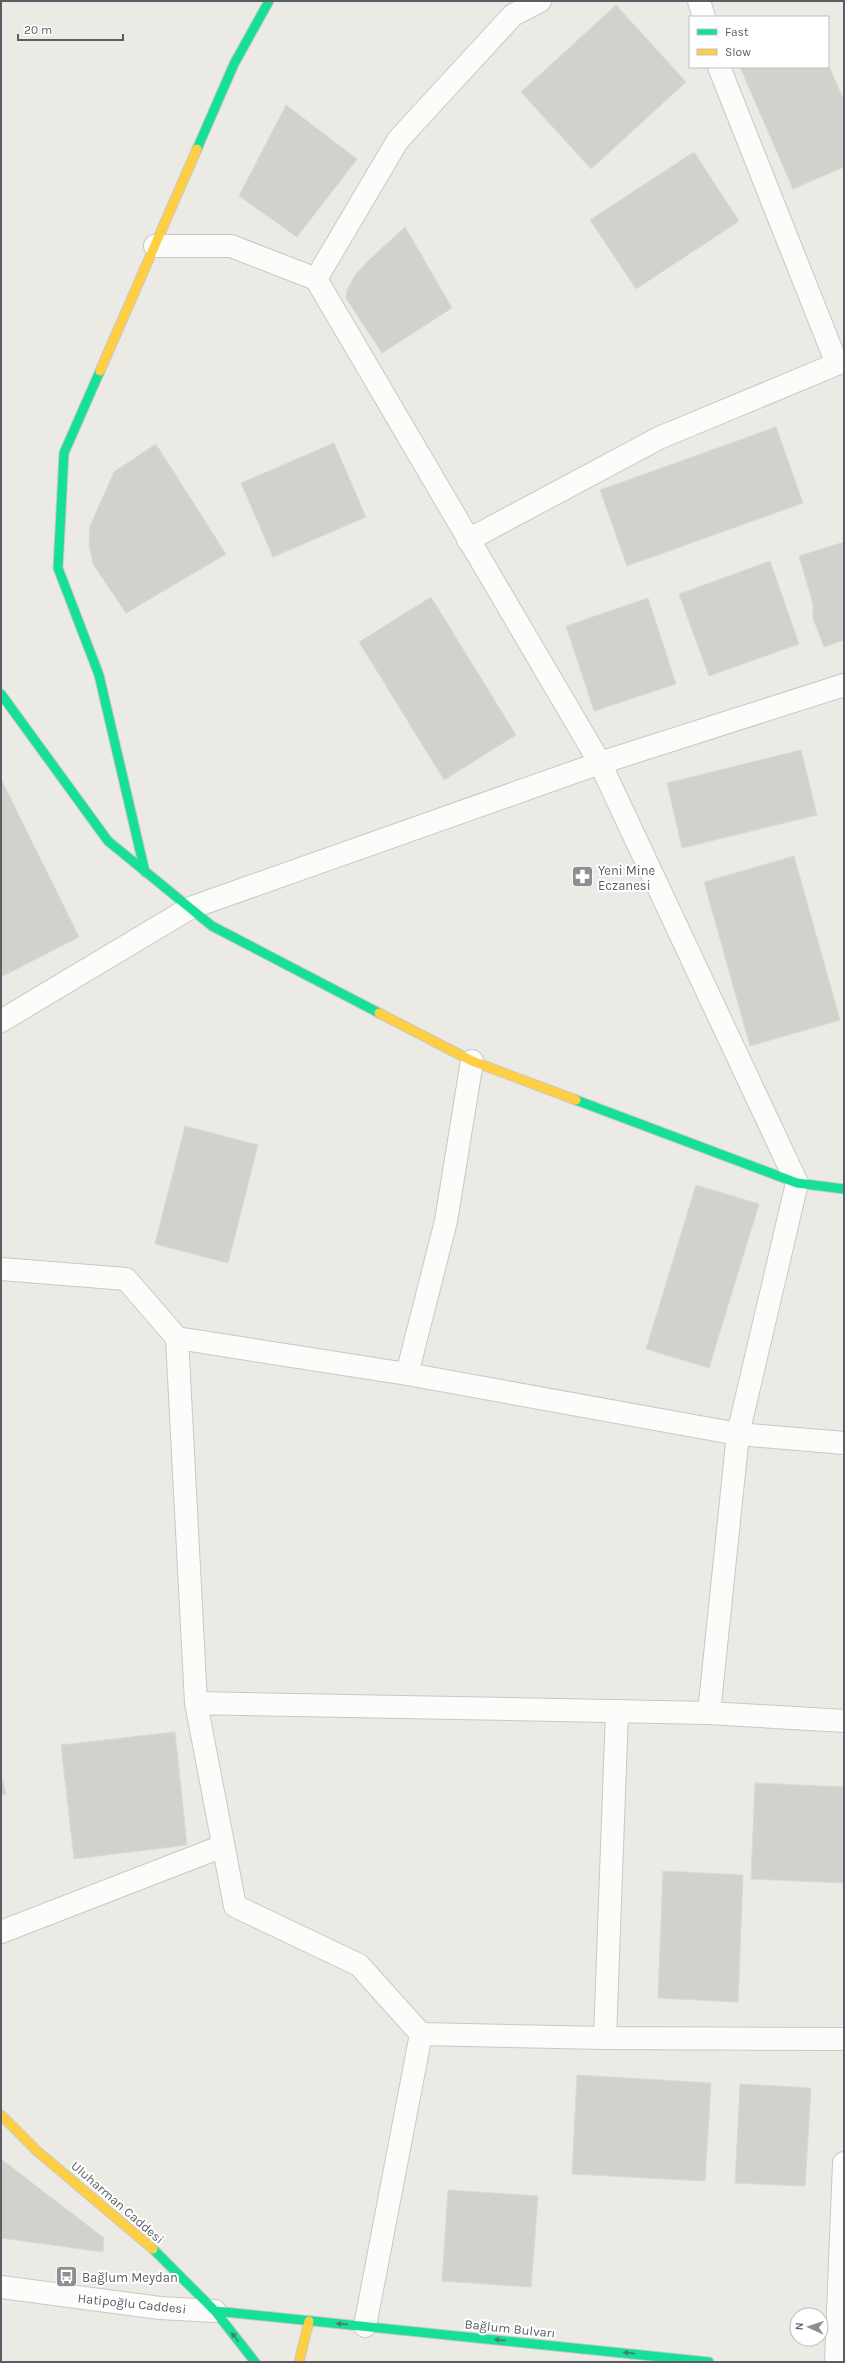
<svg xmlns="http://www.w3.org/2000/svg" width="845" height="2363" font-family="Karla,sans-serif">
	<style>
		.building { fill: #d2d1cd; stroke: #dbd9d4 }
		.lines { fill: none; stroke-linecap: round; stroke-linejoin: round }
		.street-casing { stroke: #c8c8c7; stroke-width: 24 }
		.fast-casing { stroke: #c9c9c8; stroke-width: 11 }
		.slow-casing { stroke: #c9c9c8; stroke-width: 11 }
		.street { stroke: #fcfcfb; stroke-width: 22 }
		.fast { stroke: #16e098; stroke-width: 9 }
		.slow { stroke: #ffcf43; stroke-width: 9 }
		.oneway { fill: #497e71 }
		.labels { text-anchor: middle; stroke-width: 4; stroke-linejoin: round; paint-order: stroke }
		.poi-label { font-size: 13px; fill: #5a5e64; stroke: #fff; text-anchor: start }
		.street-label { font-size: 13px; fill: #5a5e64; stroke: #fff }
	</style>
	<rect width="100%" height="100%" fill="#eceae4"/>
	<path class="building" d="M616,5L686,82L591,169L521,92Z
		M828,64L844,101V167L793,189L740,67H828Z
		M286,105L357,159L297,237L239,196Z
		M694,152L739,221L636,289L590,220Z
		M405,227L452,308L382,353L346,298L347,290L356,274L369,260Z
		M776,427L803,503L627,566L600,490Z
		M334,443L366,517L273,557L241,483Z
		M156,444L226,554L126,613L93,564L89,545L90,526L114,472Z
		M844,542V640L824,647L813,618V604L799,556Z
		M770,561L799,644L709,676L679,594Z
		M431,597L516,735L444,780L359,642Z
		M648,598L676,684L594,711L566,626Z
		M801,750L817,815L682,848L667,783Z
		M1,779L79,937L1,977Z
		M794,856L840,1020L750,1046L704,882Z
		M185,1126L258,1145L228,1263L155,1244Z
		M696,1185L759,1204L709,1368L646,1349Z
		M175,1732L187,1845L74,1859L61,1745Z
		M1,1773L6,1794L1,1795Z
		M755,1783L844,1787V1883L751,1879Z
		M663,1871L743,1875L738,2002L658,1998Z
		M577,2075L711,2083L705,2181L572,2174Z
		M740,2084L811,2088L805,2186L735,2183Z
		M1,2159L104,2238L103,2252L1,2238Z
		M448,2190L538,2196L531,2287L442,2281Z"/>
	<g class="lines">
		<defs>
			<path id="street" d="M540,1L513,15L398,140L316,279L600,763L797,1183L738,1434L709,1713
				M699,1L704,17
				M719,67L837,364
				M155,246H231L316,279
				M468,540L659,438L844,361
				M1,1021L190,908L600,763L844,685
				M1,1269L126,1279L177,1338L196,1703L235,1906L359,1965L421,2034L365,2326
				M177,1338L407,1374L738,1434L844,1443
				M407,1374L446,1221L472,1061
				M196,1703L709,1713L844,1721
				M1,1932L223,1846
				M421,2034L605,2038L844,2039
				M605,2038L617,1711
				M1,2287L160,2308L215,2311
				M836,2362L844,2163"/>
			<path id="fast" d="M197,149L234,64L269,1
				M100,371L64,453L58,568L99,675L145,872
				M1,694L108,841L212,926L379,1013
				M576,1100L797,1183L844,1189
				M153,2249L215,2311L255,2362
				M215,2311L709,2362"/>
			<path id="slow" d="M100,371L197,149
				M379,1013L472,1061L576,1100
				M1,2115L37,2151L153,2249
				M299,2362L309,2321"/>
		</defs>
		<use href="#street" class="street-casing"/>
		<use href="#fast" class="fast-casing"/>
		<use href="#slow" class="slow-casing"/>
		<use href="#street" class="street"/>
		<use href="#fast" class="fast"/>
		<use href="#slow" class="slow"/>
	</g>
	<defs><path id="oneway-solid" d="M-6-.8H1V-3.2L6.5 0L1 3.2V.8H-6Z"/></defs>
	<g class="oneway">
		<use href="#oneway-solid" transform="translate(342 2324) rotate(-175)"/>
		<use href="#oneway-solid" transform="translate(235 2337) rotate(-128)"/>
		<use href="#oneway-solid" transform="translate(500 2340) rotate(-174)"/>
		<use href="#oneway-solid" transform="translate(629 2353) rotate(-174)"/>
	</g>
	<defs>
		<symbol id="pharmacy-square" viewBox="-11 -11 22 22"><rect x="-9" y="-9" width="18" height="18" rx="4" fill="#8d8f91" stroke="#fff"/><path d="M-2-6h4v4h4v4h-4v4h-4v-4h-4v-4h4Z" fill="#fff"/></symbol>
		<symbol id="bus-square" viewBox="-11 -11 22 22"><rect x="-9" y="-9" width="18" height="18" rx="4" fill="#8d8f91" stroke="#fff"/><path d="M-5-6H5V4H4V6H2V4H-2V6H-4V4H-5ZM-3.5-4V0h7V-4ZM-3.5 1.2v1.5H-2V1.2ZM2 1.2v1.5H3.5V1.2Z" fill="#fff"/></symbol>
	</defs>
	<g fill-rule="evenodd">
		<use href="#pharmacy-square" x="570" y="864" width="25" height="25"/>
		<use href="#bus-square" x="54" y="2264" width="25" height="25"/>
	</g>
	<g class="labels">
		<g class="poi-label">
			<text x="598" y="875">Yeni Mine<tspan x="598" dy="15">Eczanesi</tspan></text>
			<text x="82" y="2282">Bağlum Meydan</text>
		</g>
		<g class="street-label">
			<text transform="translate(118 2202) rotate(41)" y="5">Uluharman Caddesi</text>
			<text transform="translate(132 2303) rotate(6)" y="5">Hatipoğlu Caddesi</text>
			<text transform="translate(510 2328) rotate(6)" y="5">Bağlum Bulvarı</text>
		</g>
	</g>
	<rect width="845" height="2363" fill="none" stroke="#5a5e64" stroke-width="4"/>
	<rect x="689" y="16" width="140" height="52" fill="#ffffff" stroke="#bdbfc1"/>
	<rect x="697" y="29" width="20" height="6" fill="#16e098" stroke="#bdbfc1"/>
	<text x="725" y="36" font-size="12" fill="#5a5e64">Fast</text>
	<rect x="697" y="49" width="20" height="6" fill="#ffcf43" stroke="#bdbfc1"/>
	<text x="725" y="56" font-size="12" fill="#5a5e64">Slow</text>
	<g transform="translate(809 2327) rotate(273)"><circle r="19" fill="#ffffff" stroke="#bdbfc1"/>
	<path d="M0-3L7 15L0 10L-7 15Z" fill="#8d8f91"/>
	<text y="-6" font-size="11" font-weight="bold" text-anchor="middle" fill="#5a5e64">N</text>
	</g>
	<path d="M18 34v6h105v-6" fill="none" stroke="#5a5e64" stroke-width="2"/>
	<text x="24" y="34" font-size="12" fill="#5a5e64" stroke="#ffffff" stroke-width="3" paint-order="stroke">20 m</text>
</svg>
